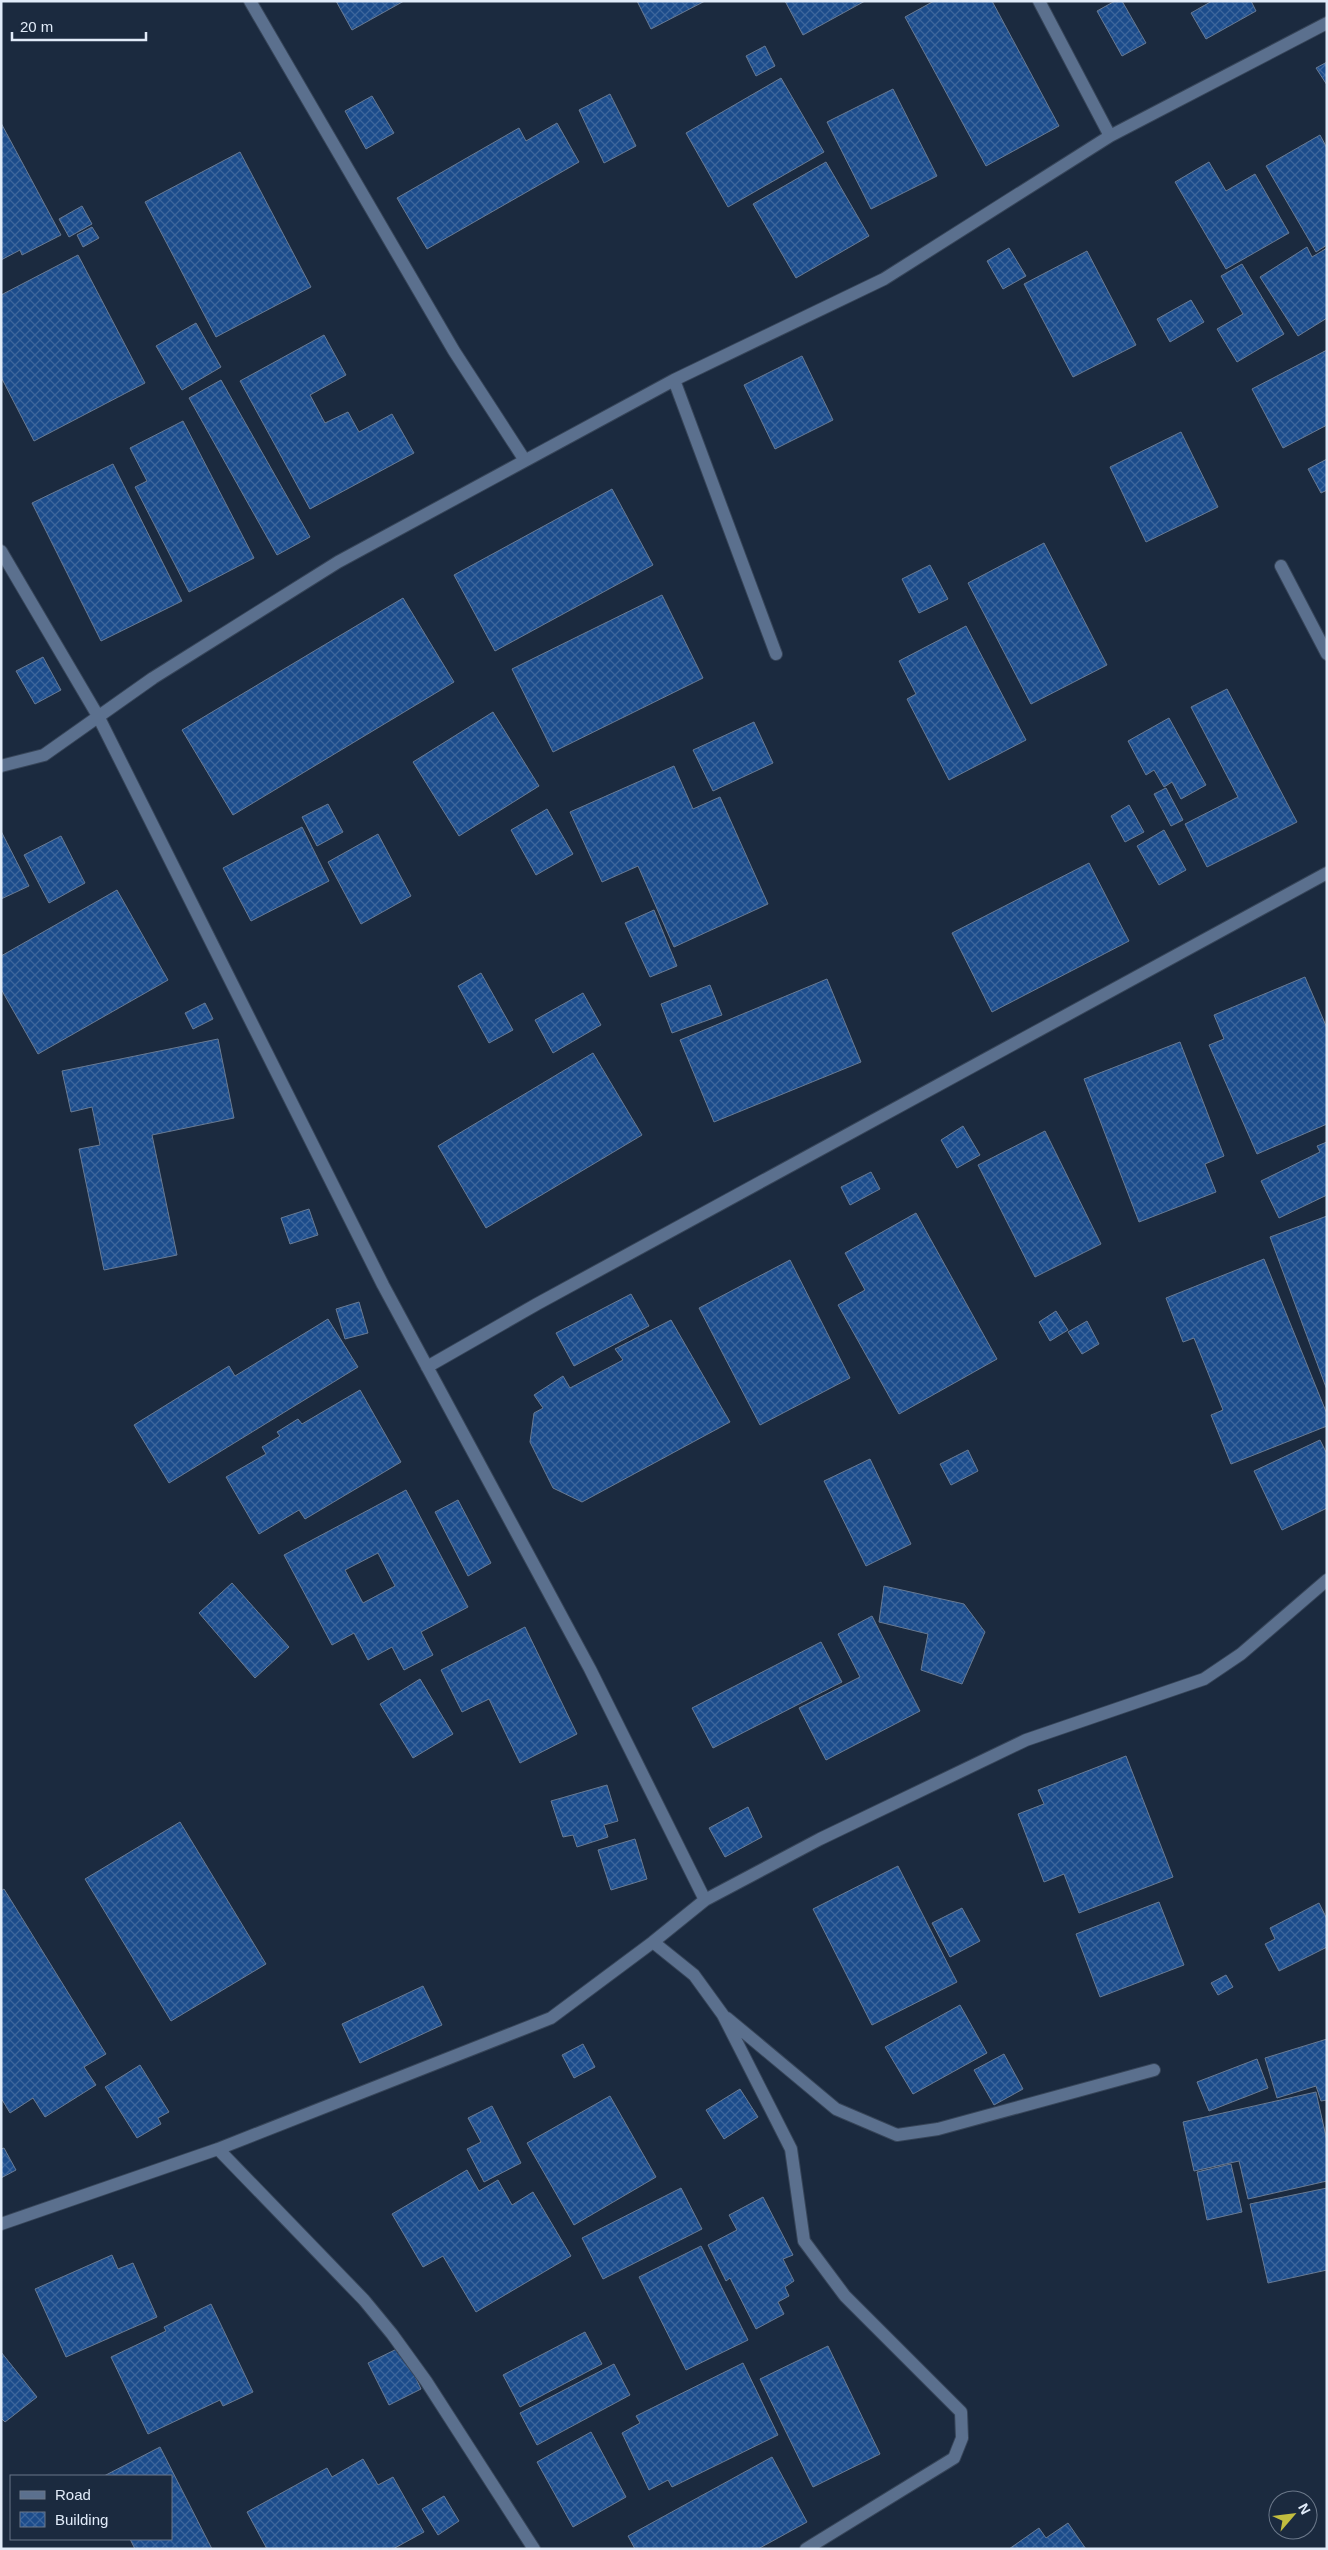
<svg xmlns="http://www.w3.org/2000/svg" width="1328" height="2550" font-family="Helvetica,sans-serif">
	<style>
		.building { fill: url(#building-cross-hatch); stroke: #687a93; fill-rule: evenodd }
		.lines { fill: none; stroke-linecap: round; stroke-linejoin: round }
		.minor-casing { stroke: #374559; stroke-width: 14 }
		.minor { stroke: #5b708e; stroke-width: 12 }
	</style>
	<defs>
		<pattern id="building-cross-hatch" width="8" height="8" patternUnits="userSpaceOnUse" patternTransform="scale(1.25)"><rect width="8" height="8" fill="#1c4c8b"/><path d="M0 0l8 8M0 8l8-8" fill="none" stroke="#3d669c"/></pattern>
	</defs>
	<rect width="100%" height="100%" fill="#1b2a3f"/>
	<path class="building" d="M336,1H404L352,30Z
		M637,1H705L651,29Z
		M785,1H865L803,35Z
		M934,1H992L1059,126L986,166L905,17Z
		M1115,1H1122L1146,43L1122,56L1097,11Z
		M1212,1H1251L1256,11L1206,39L1191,13Z
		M765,46L775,66L756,76L746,56Z
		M1327,62V85L1316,68Z
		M781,78L824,152L728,207L686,133Z
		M893,89L937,176L871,209L827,122Z
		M610,94L636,146L604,163L579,110Z
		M372,96L394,133L366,149L345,111Z
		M1,123L61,235L22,255L20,250L1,260Z
		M557,123L579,162L427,249L397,198L519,128L526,141Z
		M1320,135L1327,148V245L1316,252L1266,166Z
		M240,152L311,287L216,337L145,202Z
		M826,162L869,236L796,278L753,204Z
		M1209,162L1226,191L1255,174L1289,233L1226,269L1175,182Z
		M82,206L92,224L69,237L59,219Z
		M92,227L99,238L83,247L77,235Z
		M1307,247L1312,257L1327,248V318L1298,336L1260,277Z
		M1009,248L1026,276L1003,289L987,261Z
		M1087,251L1136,345L1073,377L1024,284Z
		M78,255L145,383L34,441L1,377V295Z
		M1242,264L1284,334L1237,362L1217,329L1243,314L1221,276Z
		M1191,300L1204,322L1170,342L1157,319Z
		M196,323L221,367L182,390L156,346Z
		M324,335L346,375L310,395L325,423L348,412L359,432L392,414L414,453L310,509L240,381Z
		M1327,350V425L1283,448L1252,389Z
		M802,356L833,420L775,449L744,385Z
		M221,380L310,537L277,555L189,398Z
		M183,421L254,558L189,592L135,487L147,481L130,448Z
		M1181,432L1218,507L1146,542L1110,467Z
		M1327,459V490L1321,493L1308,469Z
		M113,464L182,601L101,641L32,503Z
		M612,489L653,565L495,651L454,575Z
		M1044,543L1107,665L1031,704L968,583Z
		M930,565L948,599L919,613L902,579Z
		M662,595L703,678L553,752L512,669Z
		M403,598L454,682L233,815L182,730Z
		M966,626L1026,740L949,780L907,699L916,694L899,661Z
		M43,657L61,690L35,704L16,671Z
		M1227,689L1297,822L1207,867L1185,824L1238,797L1191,707Z
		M493,712L539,786L459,836L413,762Z
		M1169,718L1206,785L1181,799L1172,782L1164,787L1154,770L1146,775L1128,741Z
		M754,722L773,763L713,791L693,750Z
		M674,766L693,809L720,797L768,904L674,947L638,866L602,882L570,812Z
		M1166,788L1183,820L1171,826L1154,794Z
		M328,804L343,832L317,846L302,817Z
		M1129,805L1144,832L1125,842L1111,816Z
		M547,809L573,854L536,875L511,830Z
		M302,827L329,881L251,921L223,868Z
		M1164,830L1186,870L1159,885L1137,846Z
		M1,831L29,886L1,899Z
		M378,834L411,896L361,924L328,862Z
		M61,836L85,883L49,903L24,855Z
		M1089,863L1129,941L992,1012L952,933Z
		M117,890L168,980L38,1054L1,989V956Z
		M654,910L677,966L650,977L625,923Z
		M481,973L513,1030L489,1043L458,986Z
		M1305,977L1327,1028V1124L1257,1154L1209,1045L1224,1039L1214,1015Z
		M827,979L861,1062L714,1122L680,1040Z
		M710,985L722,1015L672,1033L661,1004Z
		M583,993L601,1025L553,1053L535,1020Z
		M205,1003L213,1019L193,1029L185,1013Z
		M218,1039L234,1118L152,1135L177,1255L104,1270L79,1149L100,1145L92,1107L71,1112L62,1071Z
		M1180,1042L1224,1156L1205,1164L1216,1192L1139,1222L1084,1079Z
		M593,1053L642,1135L486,1228L438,1146Z
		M963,1126L980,1155L957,1168L941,1140Z
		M1045,1131L1101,1244L1035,1277L978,1165Z
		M1327,1142V1195L1279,1218L1261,1181L1320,1152L1317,1146Z
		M871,1172L880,1189L850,1205L841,1187Z
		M309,1209L318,1235L290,1244L281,1218Z
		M916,1213L997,1359L899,1414L838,1305L865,1290L845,1253Z
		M1327,1216V1390L1270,1237Z
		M1264,1259L1327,1414V1426L1231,1464L1211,1415L1223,1410L1194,1338L1183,1342L1166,1298Z
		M790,1260L850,1378L760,1425L699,1308Z
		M631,1294L649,1326L574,1366L556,1333Z
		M359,1302L368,1333L345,1339L336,1309Z
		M1056,1311L1068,1330L1050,1341L1039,1322Z
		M328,1319L358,1367L169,1483L134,1425L229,1366L235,1376Z
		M671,1320L730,1422L582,1502L553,1488L530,1442L534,1413L543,1408L534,1395L563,1376L570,1388L623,1360L615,1349Z
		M1087,1321L1099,1344L1082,1354L1068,1332Z
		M360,1390L401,1462L305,1519L299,1510L259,1534L226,1477L266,1454L262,1447L280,1436L277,1432L298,1419L302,1424Z
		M1320,1440L1327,1454V1508L1282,1530L1254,1471Z
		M968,1450L978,1471L951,1485L940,1464Z
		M870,1459L911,1544L866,1566L824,1481Z
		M406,1490L468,1607L421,1632L433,1655L404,1670L392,1647L368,1660L354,1633L332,1645L284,1555ZM378,1553L395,1586L363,1603L345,1570Z
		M458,1500L491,1563L468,1576L435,1512Z
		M232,1583L289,1647L255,1678L199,1613Z
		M884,1586L964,1604L985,1632L962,1684L921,1670L928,1634L879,1622Z
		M872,1616L920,1711L826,1760L799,1708L860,1677L838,1634Z
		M525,1627L577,1734L520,1763L489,1699L462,1712L441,1670Z
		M821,1642L842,1682L713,1748L692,1708Z
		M420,1679L453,1734L413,1758L380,1704Z
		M1126,1756L1173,1877L1079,1913L1064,1874L1044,1882L1018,1814L1044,1804L1038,1790Z
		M607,1785L618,1821L604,1825L608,1837L577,1847L573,1835L563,1837L551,1801Z
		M748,1807L762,1837L725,1857L709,1828Z
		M180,1822L266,1964L171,2021L85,1879Z
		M635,1839L647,1879L611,1890L598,1850Z
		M898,1866L957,1982L872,2025L813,1909Z
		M4,1889L106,2054L84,2067L96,2085L45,2117L33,2098L10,2113L1,2098V1891Z
		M1159,1902L1184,1965L1100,1997L1076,1934Z
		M1319,1903L1327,1919V1947L1279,1971L1265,1944L1275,1939L1270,1928Z
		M962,1908L980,1941L950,1957L932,1923Z
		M1226,1975L1233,1987L1218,1995L1211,1983Z
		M423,1986L442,2025L360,2063L342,2024Z
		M960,2005L987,2053L913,2094L885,2047Z
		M1327,2039V2100L1321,2101L1316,2086L1277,2098L1265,2058Z
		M583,2044L595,2067L574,2078L562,2055Z
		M1004,2054L1023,2089L994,2105L974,2070Z
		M1257,2059L1268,2088L1209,2111L1197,2082Z
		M140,2065L169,2112L158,2118L161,2124L137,2138L105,2087Z
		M740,2089L758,2117L724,2139L706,2110Z
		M1316,2092L1327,2141V2181L1248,2199L1239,2161L1194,2171L1183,2122Z
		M610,2096L656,2177L574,2225L527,2143Z
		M492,2106L521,2163L484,2182L467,2149L481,2142L468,2118Z
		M4,2148L16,2170L1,2178V2149Z
		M1231,2164L1242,2212L1207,2220L1197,2172Z
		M467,2170L479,2191L498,2180L512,2205L533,2192L571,2256L476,2312L443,2256L423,2267L392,2214Z
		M681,2188L702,2229L603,2279L582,2238Z
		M1327,2188V2270L1268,2283L1250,2204Z
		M763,2197L793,2255L783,2259L794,2281L785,2287L789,2296L778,2302L784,2314L756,2329L730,2278L726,2281L708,2245L737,2230L729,2215Z
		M701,2246L748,2340L686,2370L639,2277Z
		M112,2255L118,2269L133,2263L157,2317L66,2357L35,2289Z
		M211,2304L253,2392L223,2406L220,2400L148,2434L111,2357L166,2331L164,2327Z
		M585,2332L602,2364L520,2407L503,2375Z
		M828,2346L880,2454L813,2487L760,2379Z
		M401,2347L421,2389L389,2405L368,2363Z
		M1,2352L37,2397L5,2422L1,2418Z
		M743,2363L778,2435L672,2487L668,2480L649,2490L622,2433L640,2423L636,2416Z
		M614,2364L630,2395L537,2445L520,2413Z
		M591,2432L626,2497L573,2527L537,2462Z
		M160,2447L212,2549H135L130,2539H171V2476H104Z
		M772,2457L807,2522L758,2549H635L628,2536Z
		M363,2459L378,2485L393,2477L424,2532L393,2549H267L247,2512L327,2468L332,2477Z
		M444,2496L459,2521L438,2535L422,2509Z
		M1068,2523L1086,2549H1009L1039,2528L1046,2538Z"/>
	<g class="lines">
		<defs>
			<path id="minor" d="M250,1L454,351L524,459
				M1039,1L1110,136
				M674,380L776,654
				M1,551L98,716L383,1285L590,1669L705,1900
				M1281,566L1327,654
				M1,766L44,755L153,678L338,562L674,380L884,279L1110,136L1327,23
				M427,1367L537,1304L1327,873
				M653,1942L694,1975L723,2015L791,2149L804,2241L845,2296L961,2412L962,2438L954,2458L806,2549
				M727,2018L836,2109L897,2135L938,2129L1154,2070
				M218,2149L364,2300L392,2334L426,2381L534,2549
				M1,2224L218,2149L551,2018L653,1942L705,1900L820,1839L1026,1740L1204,1679L1241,1654L1327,1580"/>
		</defs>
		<use href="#minor" class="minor-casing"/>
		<use href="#minor" class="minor"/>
	</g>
	<rect width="1328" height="2550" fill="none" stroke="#e1ebf9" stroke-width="5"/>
	<rect x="10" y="2475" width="162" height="65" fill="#1b2a3f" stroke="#6a7789"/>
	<rect x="20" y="2491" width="25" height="8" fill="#5b708e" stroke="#6a7789"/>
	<text x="55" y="2500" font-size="15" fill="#e1ebf9">Road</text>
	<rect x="20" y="2512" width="25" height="15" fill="url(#building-cross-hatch)" stroke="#6a7789"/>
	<text x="55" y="2525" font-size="15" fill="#e1ebf9">Building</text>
	<g transform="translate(1293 2515) rotate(62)"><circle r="24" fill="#1b2a3f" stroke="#6a7789"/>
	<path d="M0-4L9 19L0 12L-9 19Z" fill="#c2bd3f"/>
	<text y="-8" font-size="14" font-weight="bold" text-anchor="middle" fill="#e1ebf9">N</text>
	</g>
	<path d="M12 32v8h134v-8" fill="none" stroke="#e1ebf9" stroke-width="2.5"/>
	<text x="20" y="32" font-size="15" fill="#e1ebf9" stroke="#1b2a3f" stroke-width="4" paint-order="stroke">20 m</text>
</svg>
